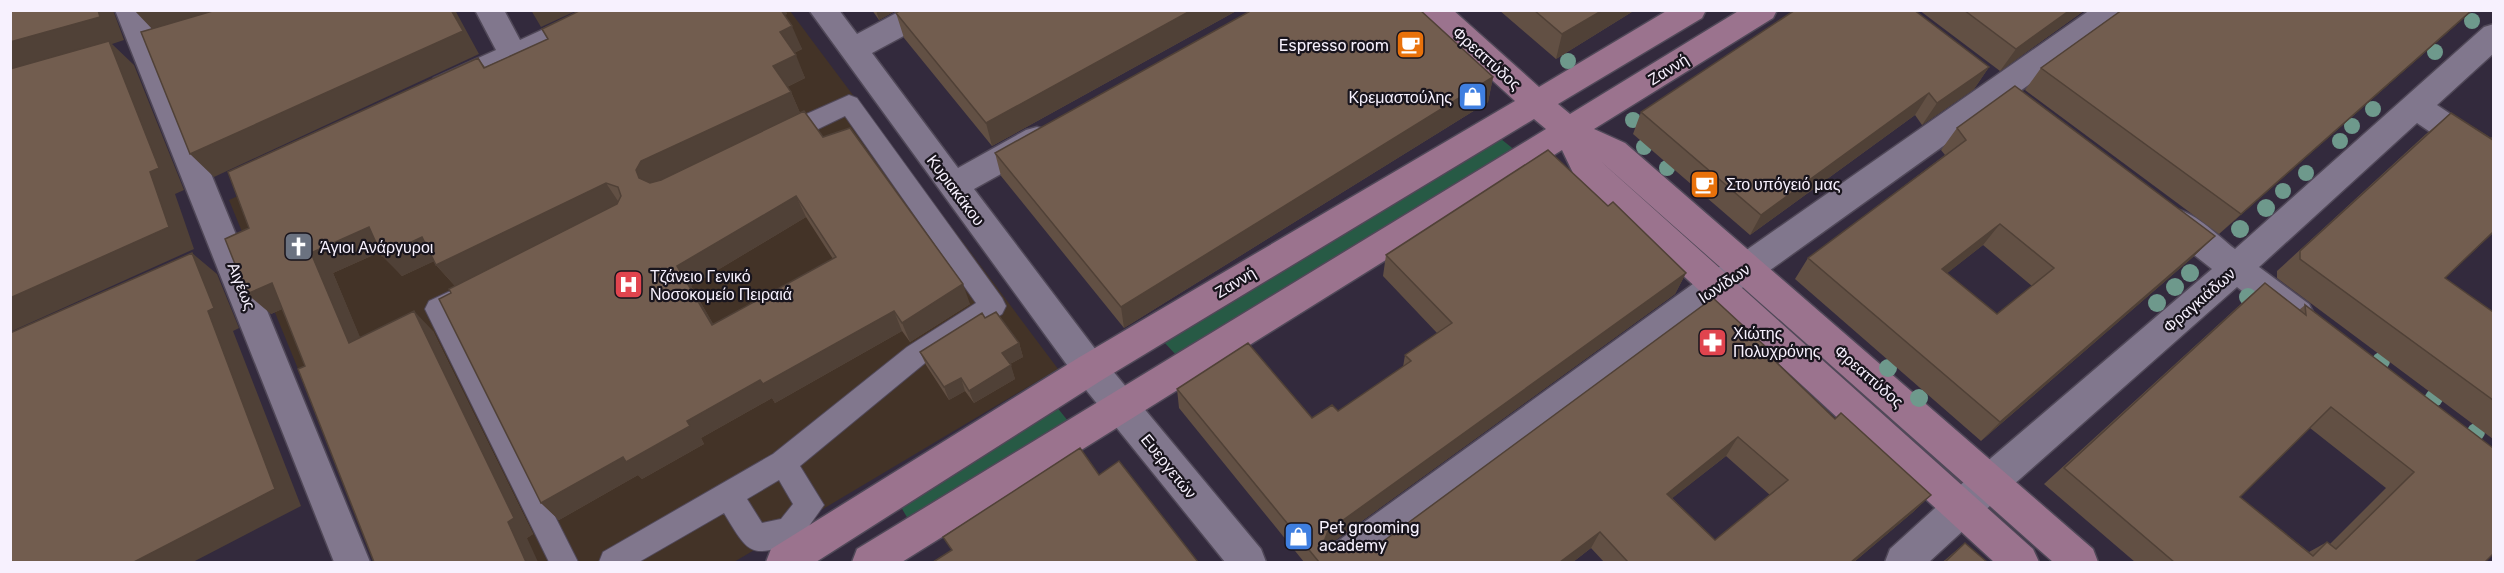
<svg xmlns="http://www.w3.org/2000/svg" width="2504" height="573" font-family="Rubik,sans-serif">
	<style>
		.medical { fill: #433327 }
		.green { fill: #275a45 }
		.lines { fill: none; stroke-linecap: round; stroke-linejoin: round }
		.lane-casing { stroke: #504858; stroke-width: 2 }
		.street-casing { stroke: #504858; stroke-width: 3 }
		.secondary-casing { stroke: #504858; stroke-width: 3 }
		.lane { fill: #81778d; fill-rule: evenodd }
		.street { fill: #81778d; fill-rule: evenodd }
		.secondary { fill: #9b738e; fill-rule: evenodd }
		.tree { fill: #6e998c }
		.wall { fill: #625044; fill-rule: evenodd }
		.shaded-wall { fill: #504137 }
		.building { fill: #725d4f; stroke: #504137; stroke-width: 1.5; fill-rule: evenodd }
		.labels { text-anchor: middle; stroke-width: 4.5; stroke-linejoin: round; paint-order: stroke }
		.poi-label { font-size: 16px; fill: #f7f1fe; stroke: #19151d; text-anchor: start }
		.street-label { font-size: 16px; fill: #f7f1fe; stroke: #19151d }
	</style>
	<rect width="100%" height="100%" fill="#332a3d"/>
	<path class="medical" d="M643,11H790L1058,369L734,562H377L229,200Z"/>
	<path class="green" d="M1501,139L1516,151L1177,356L1163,341Z
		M1056,406L1068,421L908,519L898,502Z"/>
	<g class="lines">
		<defs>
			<path id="lane" d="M849,95L857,98L1002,298L1006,306L1002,314L925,363L800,466L824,505L799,540C750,560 749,554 724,513L639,562H599L603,552L773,454L907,347L976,303L845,116L789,143L781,145L773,143L769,136L773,129ZM779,480L793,504L781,519L762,523L747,499Z
				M474,280L483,283L487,291L483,299L453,314L578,562H549L425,309L429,301Z"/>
			<path id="street" d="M115,10H144L370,562H334Z
				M475,10H504L520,40L585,10H627L623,18L456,94L445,98L434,94L430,86L434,78L496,50Z
				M809,10H839L857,34L902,10H941L937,18L872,53L958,168L1026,130L1037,127L1048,130L1052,139L1048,148L974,189L1102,358L1261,549L1266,562H1225L1078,380Z
				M2090,10H2126L2122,18L1759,278L1728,296L1369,562H1322L1327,549L1704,276L1735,258Z
				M2494,24V53L2437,105L2494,143V171L2483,168L2417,123L2259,267L2309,304L2314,314L2309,324L2297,328L2285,324L2237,287L2003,494L1929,562H1885L1890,549L1977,470L2212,269L2160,228L2155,219L2160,210C2186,201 2215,234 2235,249L2484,27Z"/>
			<path id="secondary" d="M1420,10H1453L1539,87L1668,10H1706L1702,18L1558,104L1570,114L1740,10H1777L1773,18L1594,129L1625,143L2093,549L2098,562H2053L1597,158L2033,549L2039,562H1994L1574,175L1562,150L902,562H852L857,549L1546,129L1534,119L1102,380L816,562H766L771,549L1078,358L1515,101L1424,18Z"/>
		</defs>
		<use href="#lane" class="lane-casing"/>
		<use href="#street" class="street-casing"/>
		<use href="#secondary" class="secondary-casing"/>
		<use href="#lane" class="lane"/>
		<use href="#street" class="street"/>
		<use href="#secondary" class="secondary"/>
	</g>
	<g class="tree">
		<circle cx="2472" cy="21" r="8"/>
		<circle cx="2435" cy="52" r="8"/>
		<circle cx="1568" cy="61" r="8"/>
		<circle cx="2373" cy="109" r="8"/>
		<circle cx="1633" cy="120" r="8"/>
		<circle cx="2352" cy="126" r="8"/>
		<circle cx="2340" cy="141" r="8"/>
		<circle cx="1644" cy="147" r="8"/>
		<circle cx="1667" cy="168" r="8"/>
		<circle cx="2306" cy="173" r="8"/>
		<circle cx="2283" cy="191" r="8"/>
		<circle cx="2266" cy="208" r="9"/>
		<circle cx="2240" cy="229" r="9"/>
		<circle cx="2190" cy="273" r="9"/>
		<circle cx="2175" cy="287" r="9"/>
		<circle cx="2248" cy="297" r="9"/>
		<circle cx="2157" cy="303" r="9"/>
		<circle cx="2381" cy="361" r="9"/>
		<circle cx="1888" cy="368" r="9"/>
		<circle cx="1919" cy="398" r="9"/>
		<circle cx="2434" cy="398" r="9"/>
		<circle cx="2476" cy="432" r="9"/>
	</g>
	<path class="wall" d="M581,10H785L787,14L784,15L802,49L794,53L805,78L787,87L791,92L800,113L823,137L970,304L910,342L902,331L775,403L772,398L701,438L704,444L642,479L638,475L559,520L541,503L451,293L455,286L436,265L434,261L402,276L380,252L333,273L360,338L433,331L533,534L527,538L305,366L282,309L271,314L249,228L478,58L485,67L548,39ZM806,217L833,259L713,324L691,286Z
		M872,10H897L879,20Z
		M1238,10L992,146L904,38L896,13Z
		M1499,10H1635L1556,59Z
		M1919,10H2085L2000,71Z
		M2122,10H2473L2219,234L2025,90L2041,68Z
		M1989,67L1974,89L1922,125L1915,115L1750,235L1633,134L1641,112Z
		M1493,77L1488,102L1124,328L1001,176L995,153Z
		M2451,113L2491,138L2493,136V235L2492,234L2445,278L2493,312V439L2277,278V271L2426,134Z
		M1957,128L2215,236L2193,257L1981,441L1795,279L1808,258L1945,155L1941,150ZM1983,245L2032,286L1997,314L1947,273Z
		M1608,206L1686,273L1675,294L1326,547L1374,548L1778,365L1835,419L1931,495L1913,512L1854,562H1604L1591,548L1573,562H1304L1179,408L1177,389L1312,418L1338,411L1403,367L1405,355L1437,333L1383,276L1386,255ZM1726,456L1770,495L1715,540L1672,498Z
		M2265,283L2299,310L2305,305L2485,562H2135L2044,484L2243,302ZM2310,428L2386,488L2330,544L2327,542L2309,552L2240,497Z
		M1019,343L1023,357L1010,364L1015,379L974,403L965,391L949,400L926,365L920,352Z
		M1965,543L1987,562H1942L1945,560Z"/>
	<path class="shaded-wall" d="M98,10H113L124,40L112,44L134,65L184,190L175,194L194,249L10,332V42Z
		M134,10H226L154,31Z
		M451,10H455L479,54L214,177L190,154Z
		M531,10H578L541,27Z
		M775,10H785L787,14L778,18Z
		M876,10H897L879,20Z
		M1192,10H1238L992,146L986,123Z
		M1603,10H1635L1556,59L1562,34Z
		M2070,10H2085L2000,71L2016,49Z
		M2472,10H2473L2219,234L2241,214Z
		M792,26L802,49L790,55L780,32Z
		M796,55L805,78L783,89L773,66Z
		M1989,67L1974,89L1922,125L1937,103Z
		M1493,77L1488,102L1124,328L1121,307Z
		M791,92L801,115L650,191L639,178L636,170L641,161Z
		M1929,93L1915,115L1750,235L1761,215Z
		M606,183L620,204L455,286L436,265Z
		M796,196L806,217L691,286L725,344L712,325L677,266Z
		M2000,224L1983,245L1926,290L1942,269Z
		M369,227L389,248L333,273L371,363L349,343L311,253Z
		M2215,236L2193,257L1981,441L2000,422Z
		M422,237L441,258L402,276L382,256Z
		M192,253L217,274L239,328L233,331L301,506L193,562H134Z
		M1686,273L1675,294L1326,547H1322L1328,531Z
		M272,283L295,303L271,314L247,294Z
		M963,284L970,304L910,342L902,323Z
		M414,311L433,331L533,534L527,538L538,562H526Z
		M894,311L902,331L775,403L772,398L701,438L704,444L642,479L638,475L559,520L541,503L760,380Z
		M1019,343L1023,357L1006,366L1002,353Z
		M1011,365L1015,379L974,403L969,391Z
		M961,378L965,391L949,400L944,387Z
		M1738,437L1726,456L1656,511L1667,494Z
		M1931,495L1913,512L1854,562H1851Z
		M1600,532L1591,548L1573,562H1560Z"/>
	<path class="building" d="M10,10H98L100,17L10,42Z
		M216,10H451L463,31L190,154L141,32Z
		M581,10H781L792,26L780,32L796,55L773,66L791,92L641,161L636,170L639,178L650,183L661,180L804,111L823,137L850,128L963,284L902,323L894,311L763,384L760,380L687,421L690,426L626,462L623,457L541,503L439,299L451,293L449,289L617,204L621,196L618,187L606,183L436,265L422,237L382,256L369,227L311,253L349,343L414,311L514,518L508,522L526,562H374L298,369L305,366L272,283L247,294L225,239L249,228L228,172L478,58L484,68L548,39L542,29ZM796,196L836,257L712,325L677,266Z
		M901,10H1192L986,123L896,13Z
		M1252,10H1420L1493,77L1121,307L995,153Z
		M1534,10H1603L1562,34Z
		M1795,10H1914L1989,67L1937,103L1929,93L1761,215L1641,112Z
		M1964,10H2070L2016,49Z
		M2122,10H2472L2241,214L2041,68Z
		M109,41L159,168L150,172L169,227L10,298V69Z
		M2015,86L2215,236L2000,422L1808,258L1966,140L1957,128ZM2000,224L2054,268L1997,314L1942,269Z
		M2451,113L2493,140V232L2445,278L2493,312V400L2300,259V251Z
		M1548,150L1608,206L1613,202L1686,273L1328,531L1322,547L1374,548L1713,298L1781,361L1777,363L1835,419L1841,413L1931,495L1851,562H1628L1600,532L1560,562H1319L1177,389L1248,343L1312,418L1332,405L1338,411L1411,361L1405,355L1452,323L1386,255ZM1738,437L1788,480L1715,540L1667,494Z
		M192,253L214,308L208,311L275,489L134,562H10V333Z
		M2265,283L2306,315L2305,305L2493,448V554L2485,562H2174L2064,468ZM2331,407L2414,472L2336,549L2327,542L2313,556L2240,497Z
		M996,312L1019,343L1002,353L1011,365L969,391L961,378L944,387L920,352L982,313L985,318Z
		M1080,448L1099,475L1119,461L1198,562H933L952,550L943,537Z
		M1965,543L1987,562H1945Z"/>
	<defs>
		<symbol id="cafe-square" viewBox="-11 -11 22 22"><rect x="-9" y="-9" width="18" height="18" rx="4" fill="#e8710a" stroke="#19151d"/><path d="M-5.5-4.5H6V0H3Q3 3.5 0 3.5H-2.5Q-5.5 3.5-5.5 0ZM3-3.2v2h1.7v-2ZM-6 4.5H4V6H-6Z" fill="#fff"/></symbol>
		<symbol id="shop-square" viewBox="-11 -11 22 22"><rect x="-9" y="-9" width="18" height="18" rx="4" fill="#3f7fe0" stroke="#19151d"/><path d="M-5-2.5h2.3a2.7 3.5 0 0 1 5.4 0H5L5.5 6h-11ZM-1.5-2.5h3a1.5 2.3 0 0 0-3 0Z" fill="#fff"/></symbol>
		<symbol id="church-square" viewBox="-11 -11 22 22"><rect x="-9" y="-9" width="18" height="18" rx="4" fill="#6b7280" stroke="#19151d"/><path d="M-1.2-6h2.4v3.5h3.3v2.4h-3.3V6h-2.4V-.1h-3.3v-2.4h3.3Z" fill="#fff"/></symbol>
		<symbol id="hospital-square" viewBox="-11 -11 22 22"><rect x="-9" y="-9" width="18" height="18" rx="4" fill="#e0444e" stroke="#19151d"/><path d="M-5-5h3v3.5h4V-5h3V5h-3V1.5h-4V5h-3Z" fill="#fff"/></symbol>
		<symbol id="pharmacy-square" viewBox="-11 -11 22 22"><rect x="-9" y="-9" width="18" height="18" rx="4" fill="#e0444e" stroke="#19151d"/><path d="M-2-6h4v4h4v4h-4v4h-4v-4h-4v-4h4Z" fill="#fff"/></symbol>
	</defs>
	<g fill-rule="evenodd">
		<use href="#cafe-square" x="1394" y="28" width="33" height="33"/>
		<use href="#shop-square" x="1456" y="80" width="33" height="33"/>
		<use href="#cafe-square" x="1688" y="168" width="33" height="33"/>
		<use href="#church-square" x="282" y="230" width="33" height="33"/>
		<use href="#hospital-square" x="612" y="268" width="33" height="33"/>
		<use href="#pharmacy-square" x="1696" y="326" width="33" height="33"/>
		<use href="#shop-square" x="1282" y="520" width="33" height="33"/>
	</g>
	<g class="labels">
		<g class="poi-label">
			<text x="1389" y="51" text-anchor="end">Espresso room</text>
			<text x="1452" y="103" text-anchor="end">Κρεμαστούλης</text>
			<text x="1726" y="190">Στο υπόγειό μας</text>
			<text x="320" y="253">Άγιοι Ανάργυροι</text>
			<text x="650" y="282">Τζάνειο Γενικό<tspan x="650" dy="18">Νοσοκομείο Πειραιά</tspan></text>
			<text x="1733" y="339">Χιώτης<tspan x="1733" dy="18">Πολυχρόνης</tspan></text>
			<text x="1319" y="533">Pet grooming<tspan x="1319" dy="18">academy</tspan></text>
		</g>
		<g class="street-label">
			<text transform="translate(1487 58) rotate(42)" y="6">Φρεαττύδος</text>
			<text transform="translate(1668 69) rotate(-32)" y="6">Ζαννή</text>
			<text transform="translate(956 190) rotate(53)" y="6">Κυριακάκου</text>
			<text transform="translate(1235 282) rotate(-31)" y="6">Ζαννή</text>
			<text transform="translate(1724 283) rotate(-33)" y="6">Ιωνίδων</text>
			<text transform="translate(242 286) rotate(68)" y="6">Αιγέως</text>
			<text transform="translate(2199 300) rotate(-41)" y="6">Φραγκιάδων</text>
			<text transform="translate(1869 376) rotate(41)" y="6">Φρεαττύδος</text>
			<text transform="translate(1169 466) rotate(51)" y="6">Ευεργετών</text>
		</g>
	</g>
	<rect width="2504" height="573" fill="none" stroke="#f7f1fe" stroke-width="24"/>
</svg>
